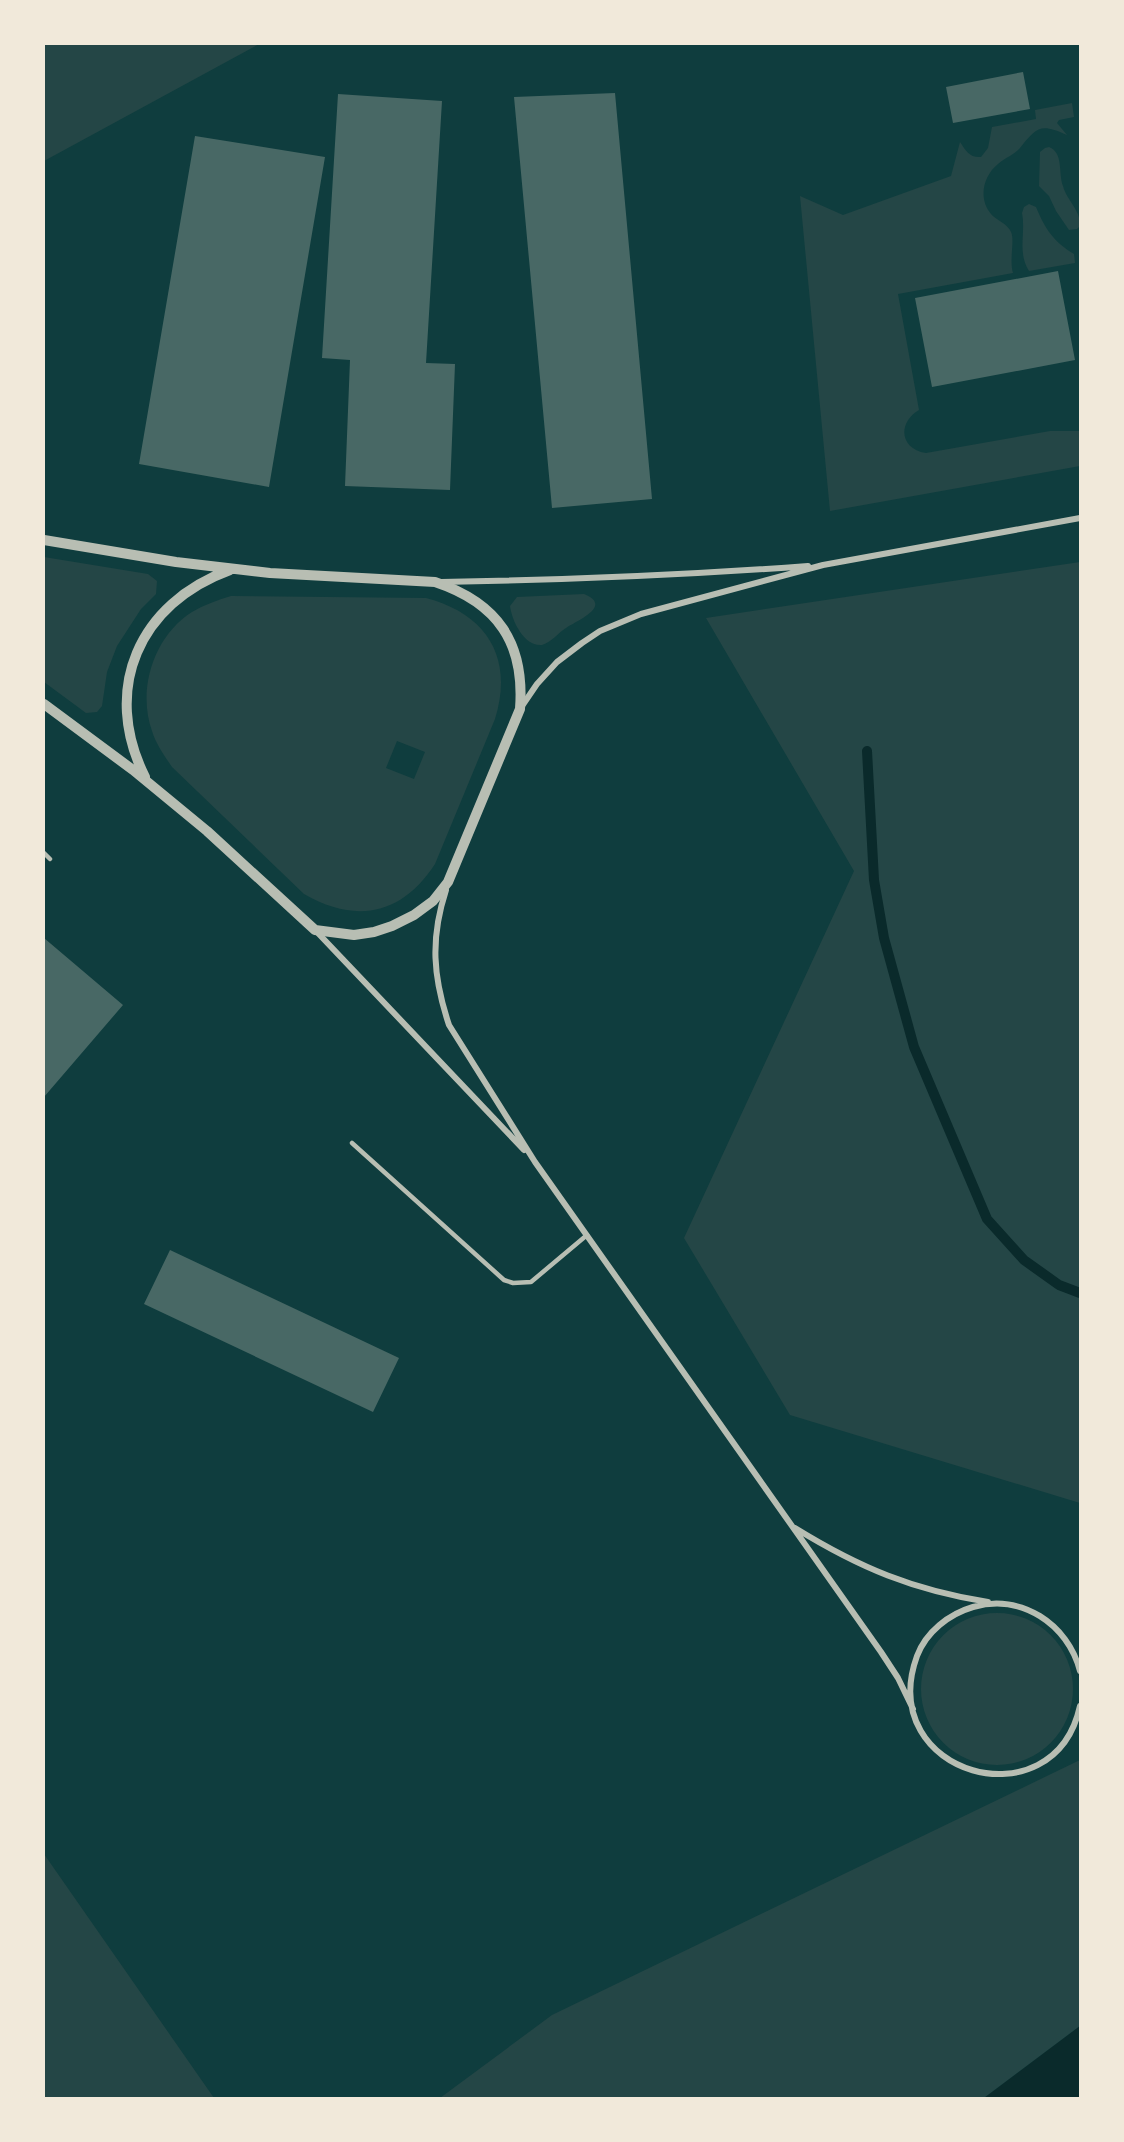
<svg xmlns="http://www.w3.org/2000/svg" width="1124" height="2142" font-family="'Source Serif 4',serif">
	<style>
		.green { fill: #244646; fill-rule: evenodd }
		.water { fill: #0a2a2b }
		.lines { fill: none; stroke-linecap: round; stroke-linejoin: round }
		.stream { stroke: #0a2a2b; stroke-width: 10 }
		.building { fill: #486865 }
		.service { stroke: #b8beb3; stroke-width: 4.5 }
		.minor { stroke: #b8beb3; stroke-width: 6 }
		.tertiary { stroke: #b8beb3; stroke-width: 10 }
	</style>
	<rect width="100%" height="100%" fill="#0f3d3e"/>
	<path class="green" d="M44,44H259L44,161Z
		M1072,103L1074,117L1059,120L1057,123L1067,135C1040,123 1037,127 1020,148C1014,155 1005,158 998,164C983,176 978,199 991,214C996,220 1008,224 1011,232C1015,240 1009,260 1013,273L898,294L919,410C897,423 900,449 926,453L1050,431H1080V466L830,511L800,196L843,215L951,176L960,142C966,151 970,158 981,157L988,148L992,127L1036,119L1035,110Z
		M1049,147C1064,153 1058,173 1063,186C1067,201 1081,210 1080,226L1077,229L1069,230L1056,211L1049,196L1039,186L1040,152L1045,148Z
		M1029,204L1036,207C1045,229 1054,242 1074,254L1075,263L1029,271C1017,252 1026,233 1022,213L1024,207Z
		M44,557L148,574L157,581L156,594L141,609L117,646L107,672L102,706L97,712L86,713L44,682Z
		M1080,562V1503L790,1415L684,1238L854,871L706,618Z
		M584,594C614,606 576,621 566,628C558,633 552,642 542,645C525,647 512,622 510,606L517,597Z
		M231,596L426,598C487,614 514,658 495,719L435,864C402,915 356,924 304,894L172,767C164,755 156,744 152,731C137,689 154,636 192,612C204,605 217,600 231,596ZM397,741L425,752L414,779L386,768Z
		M921 1689a76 76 0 1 1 152 0a76 76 0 1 1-152 0Z
		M1080,1760V2026L984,2098H440L552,2015Z
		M44,1854L214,2098H44Z"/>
	<path class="water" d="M1080,2026V2098H984Z"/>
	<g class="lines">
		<path class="stream" d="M867,751L874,880L884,938L914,1047L987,1219L1024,1260L1059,1285L1080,1293"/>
	</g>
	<path class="building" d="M1023,72L1030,109L953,123L946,87Z
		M615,93L652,499L552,508L514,97Z
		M338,94L442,101L426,363L455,364L450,490L345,486L350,360L322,358Z
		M195,136L325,157L269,487L139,464Z
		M1058,271L1075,360L932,387L915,298Z
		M44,938L123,1005L44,1097Z
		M170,1250L399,1358L373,1412L144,1304Z"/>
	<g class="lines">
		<path class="service" d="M44,853L50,859
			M352,1143L504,1280L513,1283L531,1282L587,1235"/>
		<path class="minor" d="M441,582C563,580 686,575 808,566
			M522,706L537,684L557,662L582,643L600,631L641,614L823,565L1080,518
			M446,890C430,939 433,977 449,1025L535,1162L881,1652L898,1678L913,1709
			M316,931L524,1150
			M795,1528C860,1568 913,1590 988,1602
			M1080,1671C1068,1624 1021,1593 973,1607C949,1614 926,1632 917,1656C874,1775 1054,1825 1080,1706"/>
		<path class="tertiary" d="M44,540L176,562L270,573L435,582C498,603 525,643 520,709L448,882L433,901L414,915L392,926L374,932L354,935L315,930L207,831L133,770L44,704
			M145,777C101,689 139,603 230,570"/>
	</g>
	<rect width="1124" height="2142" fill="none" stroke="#f1e9da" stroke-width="90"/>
</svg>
